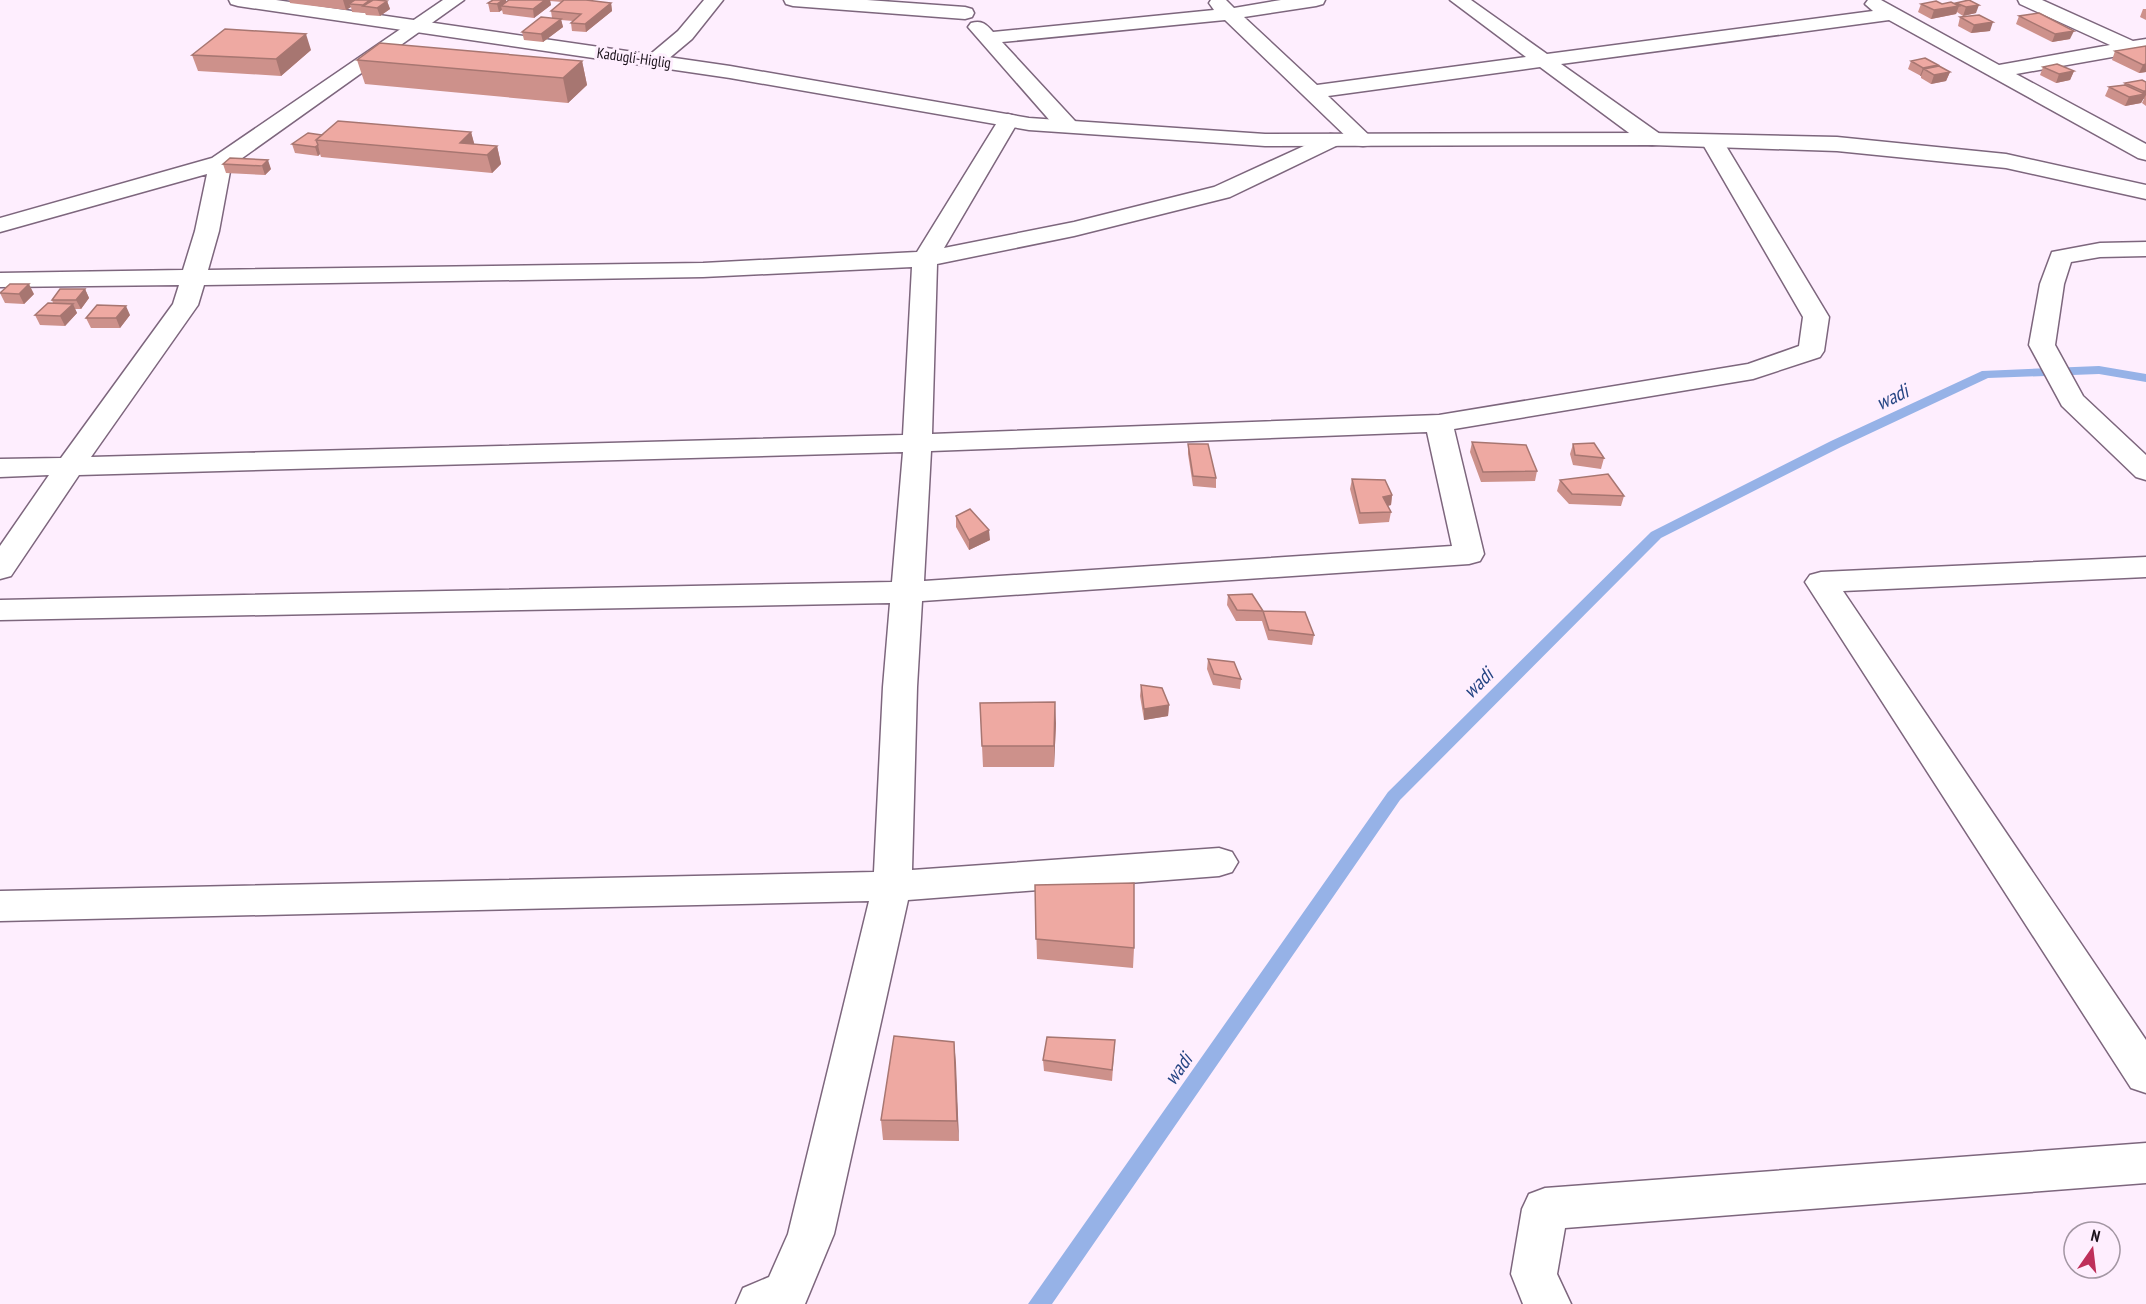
<svg xmlns="http://www.w3.org/2000/svg" width="2146" height="1304" font-family="'PT Sans Narrow',sans-serif">
	<style>
		.lines { fill: none; stroke-linecap: round; stroke-linejoin: round }
		.stream { fill: #96b2e7; fill-rule: evenodd }
		.minor-casing { stroke: #7d667d; stroke-width: 3 }
		.tertiary-casing { stroke: #7d667d; stroke-width: 3 }
		.minor { fill: #fff; fill-rule: evenodd }
		.tertiary { fill: #fff; fill-rule: evenodd }
		.wall { fill: #cd918b }
		.shaded-wall { fill: #a77671 }
		.building { fill: #eea9a2; stroke: #a77671; stroke-width: 1.5 }
		.labels { text-anchor: middle; stroke-width: 6; stroke-linejoin: round; paint-order: stroke }
		.far-street-label { font-size: 15px; fill: #1b121b; stroke: #feeefe }
		.water-label { font-size: 20px; font-style: italic; fill: #264584; stroke: #feeefe }
	</style>
	<rect width="100%" height="100%" fill="#feeefe"/>
	<g class="lines">
		<path class="stream" d="M2099,366L2146,374V382L2099,374L1988,378L1841,447L1661,538L1400,800L1052,1304H1028L1388,792L1651,532L1831,441L1982,371Z"/>
		<defs>
			<path id="minor" d="M443,0H464L231,166L219,231L208,270L703,263L917,252L1001,116L1008,114L1015,116L1019,120L944,248L1074,222L1214,187L1330,134L1338,135L1341,140L1338,145L1230,197L1074,236L937,264L932,434L1439,415L1748,364L1799,346L1803,317L1701,141L1704,136L1712,135L1720,136L1723,141L1829,317L1824,351L1820,357L1753,379L1454,429L1484,554L1480,561L1469,564L922,601L917,687L912,870L1219,848L1232,852L1238,862L1232,872L1219,876L908,900L834,1234L805,1304H736L743,1288L769,1277L788,1234L869,901L0,921V891L874,872L883,687L890,603L0,620V600L892,582L903,452L79,475L11,576L0,579V546L49,475L0,477V459L61,458L173,304L179,285L0,287V273L183,270L195,231L207,174L0,232V218L212,158ZM912,267L903,435L91,457L198,305L204,285L703,277ZM1427,432L1452,546L924,581L931,451Z
				M704,0H723L692,39L661,65H647L644,61L647,57L678,31Z
				M784,0H867L965,7L972,9L974,13L972,17L965,19L793,6L786,4Z
				M1211,0H1226L1234,8L1281,0H1325L1323,4L1316,6L1244,17L1317,85L1526,57L1450,0H1471L1547,54L1873,11L1865,4L1868,0H1881L1999,65L2110,45L2020,4L2018,0H2042L2133,41L2146,39V51L2016,74L2146,144V160L2138,158L1889,20L1561,64L1660,134L1663,139L1660,144L1652,145L1644,144L1540,67L1328,96L1374,140L1371,145L1363,146L1355,145L1225,20L1002,42L1075,121L1078,126L1075,131L1067,132L1059,131L968,27L971,23C982,20 986,24 993,32L1214,10L1209,3Z
				M2146,242V256L2100,257L2071,262L2064,284L2055,345L2083,396L2146,455V480L2136,477L2062,406L2029,345L2040,284L2052,252L2100,243Z
				M2146,557V577L1843,591L2146,1040V1093L2131,1088L1805,582L1810,575L1821,572Z
				M2146,1143V1183L1565,1228L1557,1274L1571,1304H1523L1511,1274L1522,1209L1529,1194L1545,1188Z"/>
			<path id="tertiary" d="M229,0H276L730,66L1029,118L1265,134L1652,133L1837,137L2006,154L2146,185V199L2006,168L1837,151L1652,145L1265,146L1029,130L730,78L238,6L231,4Z"/>
		</defs>
		<use href="#minor" class="minor-casing"/>
		<use href="#tertiary" class="tertiary-casing"/>
		<use href="#minor" class="minor"/>
		<use href="#tertiary" class="tertiary"/>
	</g>
	<path class="wall" d="M289,0H387L385,1H387L390,9L380,16L366,15L365,13L352,12L351,7L346,10L290,3Z
		M509,0H585L611,3L612,11L586,32L572,31L571,23L573,21L561,20L563,27L543,42L524,40L522,32L552,18L551,11L562,2L550,1L551,5L534,18L503,14L502,10L499,12H490L488,3L506,2Z
		M1969,0L1976,13L1963,16L1957,12L1956,14L1931,19L1918,12L1921,4L1956,5V3Z
		M2143,9H2146V20L2140,17Z
		M2019,16L2070,39L2052,42L2016,24Z
		M1960,17L1990,31L1971,33L1958,26Z
		M2146,46V72L2139,73L2112,60L2115,51Z
		M311,50L281,76L198,71L192,55Z
		M357,60L582,61L587,85L568,103L365,84Z
		M1911,61L1938,65V67L1950,72L1946,81L1931,84L1921,78V76L1908,69Z
		M2043,67L2074,71L2070,80L2056,83L2040,75Z
		M2146,82V106L2142,103L2144,99H2143L2141,103L2125,106L2105,96L2109,87L2124,85L2125,83Z
		M471,132L474,144L497,146L501,164L492,173L321,157L320,154L318,156L295,153L292,144L322,135Z
		M230,158L271,169L265,175L226,173L223,164Z
		M85,289L89,298L81,309H75L77,313L65,326L40,325L35,315L53,303L52,300Z
		M0,293L34,294L24,304L5,303Z
		M130,315L120,328H91L86,318Z
		M1472,442L1537,471L1535,481L1481,482L1470,452Z
		M1188,444L1216,478V488L1193,486L1188,454Z
		M1573,444L1604,458L1601,469L1573,465L1570,454Z
		M1352,479L1392,495L1391,505L1388,506L1391,512L1389,522L1359,524L1350,489Z
		M1560,480L1624,496L1621,506L1569,504L1557,491Z
		M956,516L990,540L969,550L956,527Z
		M1228,595L1314,635L1312,645L1268,640L1262,621H1236L1227,605Z
		M1208,659L1241,679L1240,689L1213,685L1207,669Z
		M1141,685L1169,705L1168,716L1144,720L1140,696Z
		M980,703L1056,723L1054,767H983Z
		M1035,885L1134,948L1133,968L1037,959Z
		M1115,1040L1112,1081L1044,1071L1043,1060Z
		M954,1042L959,1141L883,1140L881,1120Z"/>
	<path class="shaded-wall" d="M343,0H362L349,4L351,7L346,10Z
		M503,0H506L507,6H501L502,10L499,12L497,4Z
		M545,0H550L551,5L534,18L533,9Z
		M387,1L390,9L380,16L377,8Z
		M611,3L612,11L586,32L585,24Z
		M1979,5L1976,13L1963,16L1966,7Z
		M1959,6L1956,14L1931,19L1934,10Z
		M561,19L563,27L543,42L541,34Z
		M1993,22L1990,31L1971,33L1974,25Z
		M2074,31L2070,39L2052,42L2055,34Z
		M306,34L311,50L281,76L276,59Z
		M582,61L587,85L568,103L563,78Z
		M2146,64V72L2139,73L2143,65Z
		M1938,65L1935,74L1924,69L1921,76H1920L1923,68Z
		M2074,71L2070,80L2056,83L2059,74Z
		M1950,72L1946,81L1931,84L1934,75Z
		M2143,91H2146V95L2141,103L2125,106L2129,97L2142,95Z
		M471,132L476,150L460,143Z
		M318,145L320,154L318,156L315,147Z
		M497,146L501,164L492,173L487,155Z
		M268,160L271,169L265,175L262,166Z
		M29,284L34,294L24,304L19,294Z
		M85,289L89,298L81,309L76,300Z
		M73,304L77,313L65,326L60,316Z
		M126,306L130,315L120,328L116,318Z
		M1392,495L1391,505L1382,507L1383,497Z
		M989,530L990,540L969,550V540Z
		M1055,702L1056,723L1054,767V746Z
		M1169,705L1168,716L1144,720V709Z
		M954,1042L956,1063L959,1141L957,1121Z"/>
	<path class="building" d="M355,0H370L363,5L349,4Z
		M373,0H376L387,1L377,8L363,6Z
		M493,0H503L497,4L488,3Z
		M509,0H545L533,9L501,6Z
		M564,0H586L611,3L585,24L571,23L581,14L551,11Z
		M1969,0L1979,5L1966,7L1956,3Z
		M1936,1L1942,4L1951,2L1959,6L1934,10L1921,4Z
		M2039,13L2074,31L2055,34L2019,16Z
		M1979,15L1993,22L1974,25L1960,17Z
		M541,17L561,19L541,34L522,32Z
		M225,29L306,34L276,59L192,55Z
		M380,43L582,61L563,78L357,60Z
		M2146,46V64L2143,65L2115,51Z
		M1925,58L1938,65L1923,68L1911,61Z
		M2057,64L2074,71L2059,74L2043,67Z
		M1939,66L1950,72L1934,75L1924,69Z
		M2142,80L2146,82V91H2143L2125,83Z
		M2125,85L2145,94L2129,97L2109,87Z
		M338,121L471,132L460,143L497,146L487,155L316,140Z
		M308,133L322,135L316,140L318,145L315,147L292,144Z
		M230,158L268,160L262,166L223,164Z
		M10,284H29L19,294L0,293Z
		M60,289H85L76,300H52Z
		M48,303L73,304L60,316L35,315Z
		M97,305L126,306L116,318H86Z
		M1472,442L1526,445L1537,471L1483,472Z
		M1594,443L1604,458L1575,455L1573,444Z
		M1188,444H1208L1216,478L1193,476Z
		M1608,474L1624,496L1572,494L1560,480Z
		M1352,479L1385,480L1392,495L1383,497L1391,512L1360,513Z
		M970,509L989,530L969,540L956,516Z
		M1252,594L1263,611L1305,612L1314,635L1269,630L1263,611L1237,610L1228,595Z
		M1208,659L1234,662L1241,679L1214,674Z
		M1141,685L1162,688L1169,705L1144,709Z
		M1055,702L1054,746H982L980,703Z
		M1134,883V948L1036,939L1035,885Z
		M894,1036L954,1042L957,1121L881,1120Z
		M1047,1037L1115,1040L1112,1070L1043,1060Z"/>
	<g class="labels">
		<g class="far-street-label">
			<text transform="translate(634 58) rotate(8)" y="5">Kadugli-Higlig</text>
		</g>
		<g class="water-label">
			<text transform="translate(1892 397) rotate(-26)" y="7">wadi</text>
			<text transform="translate(1478 683) rotate(-45)" y="7">wadi</text>
			<text transform="translate(1178 1069) rotate(-55)" y="7">wadi</text>
		</g>
	</g>
	<g transform="translate(2092 1250) rotate(14)"><circle r="28" fill="#feeefe" stroke="#a396a3" stroke-width="1.5"/>
	<path d="M0-4.5L10 22L0 15L-10 22Z" fill="#be2f5a"/>
	<text y="-9" font-size="16" font-weight="bold" text-anchor="middle" fill="#1b121b">N</text>
	</g>
</svg>
